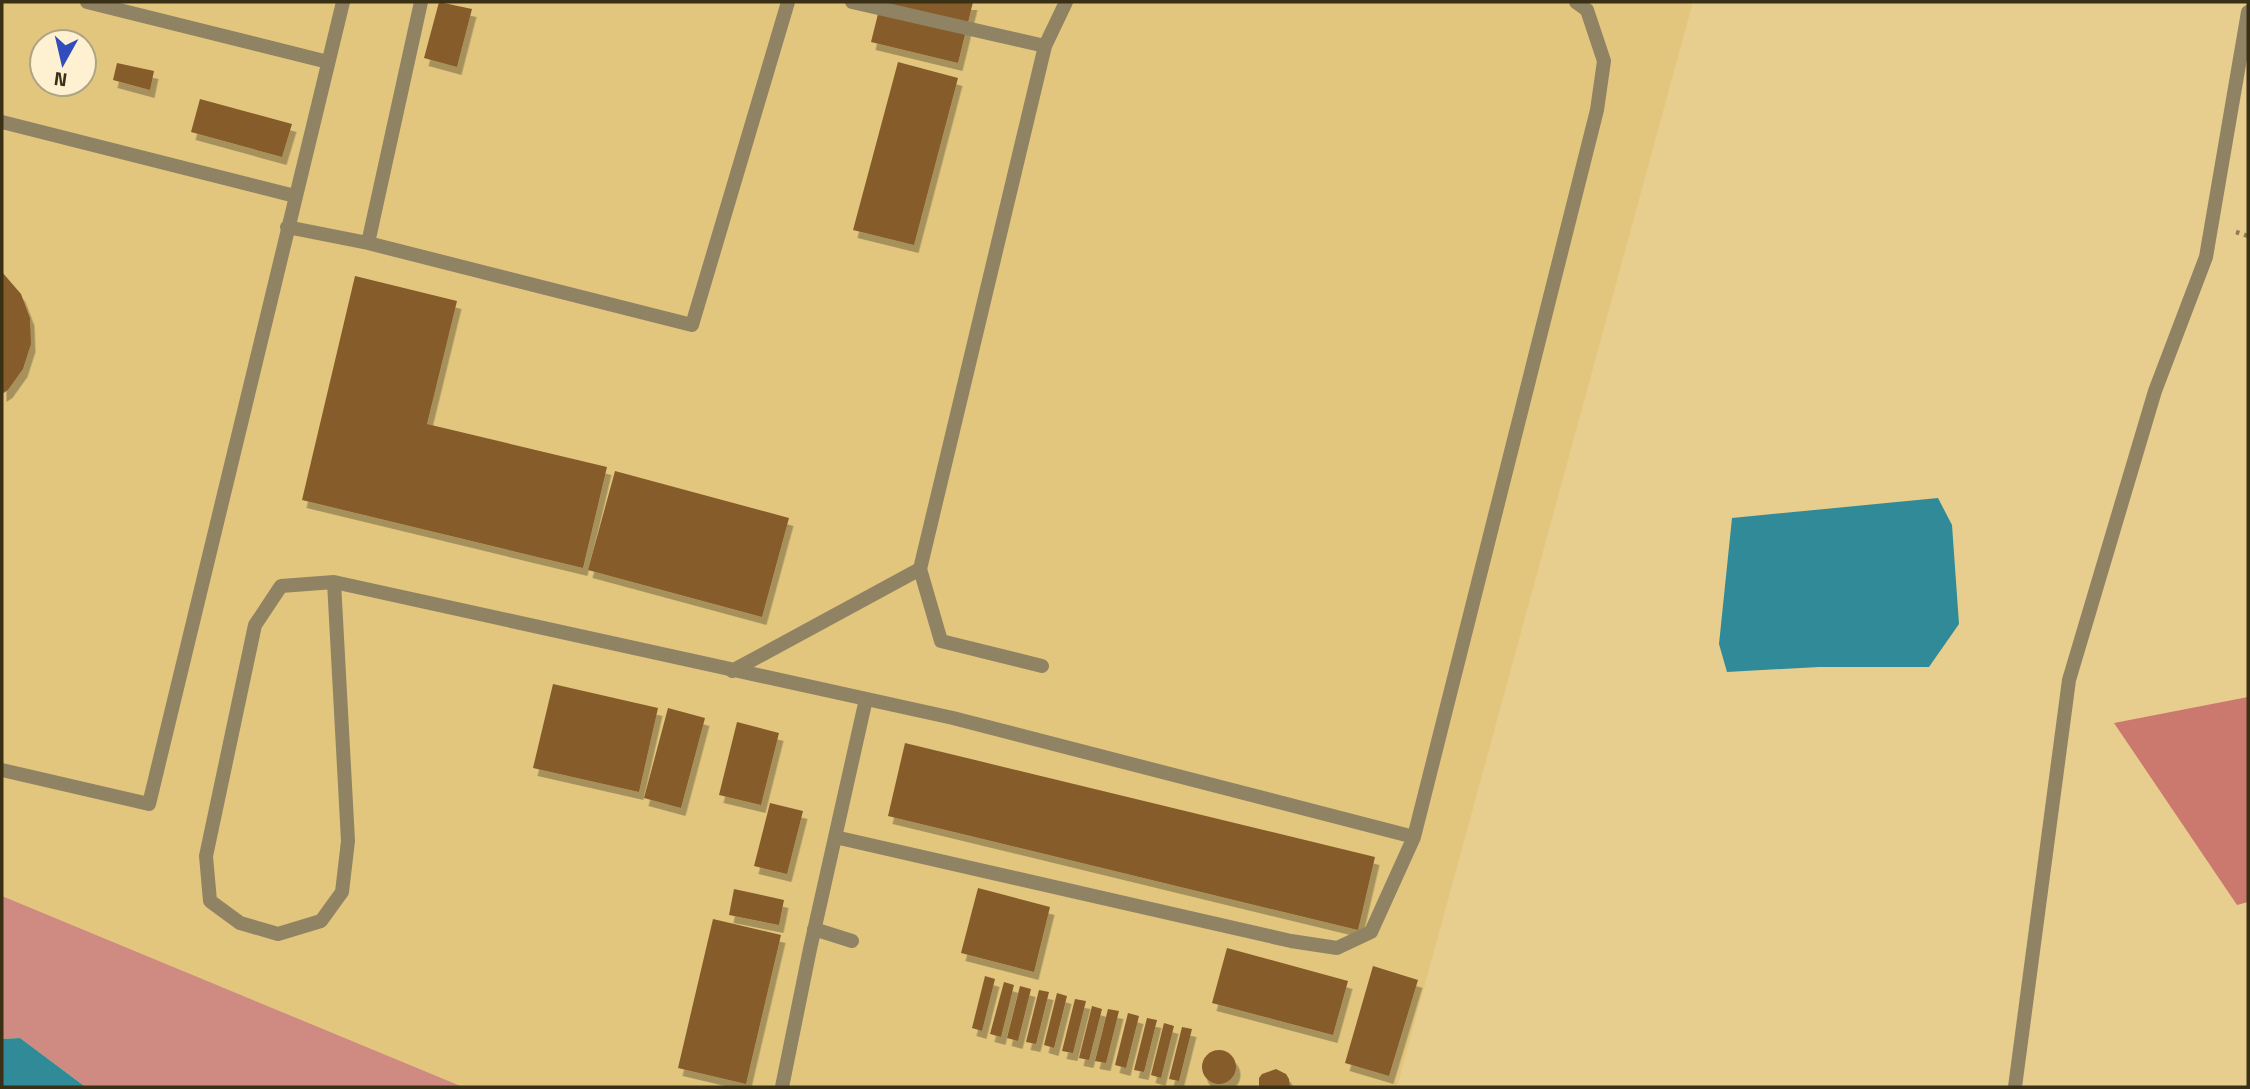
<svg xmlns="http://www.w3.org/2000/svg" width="2250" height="1089" font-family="'Titillium Web',sans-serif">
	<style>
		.built { fill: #e3c67e; fill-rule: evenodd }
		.green { fill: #cf8b81 }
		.forest { fill: #cb796e }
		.water { fill: #318a97 }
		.building { fill: #865c29; filter: url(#shadow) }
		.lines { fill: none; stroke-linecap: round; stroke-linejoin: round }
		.path { stroke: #907e51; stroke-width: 4.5; stroke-dasharray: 3.5 5; stroke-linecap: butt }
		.service { stroke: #908364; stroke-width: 14 }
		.minor { stroke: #908364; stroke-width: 14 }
	</style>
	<defs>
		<filter id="shadow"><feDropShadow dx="4.5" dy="8" stdDeviation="0" flood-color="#0004"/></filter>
	</defs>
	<rect width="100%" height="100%" fill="#e8ce8e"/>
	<path class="built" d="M2,2H1693L1397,1087H463L2,896ZM42,42H84V84H42Z"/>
	<path class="green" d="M2,896L463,1087H86L20,1038L2,1039Z"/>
	<path class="forest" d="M2248,697V902L2237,905L2114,723Z"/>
	<path class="water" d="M1938,498L1952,525L1959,624L1929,667H1819L1727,672L1719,644L1732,518Z
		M20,1038L83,1085L86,1087H2V1039Z"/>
	<path class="building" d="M439,2L472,9L457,67L424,58Z
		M881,2H973L958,63L871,42Z
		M898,62L958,78L914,245L853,230Z
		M117,63L154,71L150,90L113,80Z
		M200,99L292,124L282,157L191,132Z
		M2,272L21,294L30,318L31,344L23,369L8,390L2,394Z
		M355,276L457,301L427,424L607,467L583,568L302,500Z
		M615,471L789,518L762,617L588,570Z
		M553,684L658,708L639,792L533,768Z
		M668,708L705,718L681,808L644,798Z
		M737,722L779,733L761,805L719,795Z
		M905,743L1375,857L1358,930L888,816Z
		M770,803L803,811L787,874L754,866Z
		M978,888L1050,907L1034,972L961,953Z
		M734,889L784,900L779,925L729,915Z
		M713,919L781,935L746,1084L678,1068Z
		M1227,948L1348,981L1333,1035L1212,1003Z
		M1373,966L1418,980L1389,1076L1345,1063Z
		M985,976L995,979L982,1031L972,1028Z
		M1004,982L1014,985L1001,1037L990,1034Z
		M1020,986L1031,989L1018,1041L1007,1038Z
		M1039,990L1049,992L1036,1044L1026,1042Z
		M1057,993L1067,996L1054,1048L1044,1045Z
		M1075,999L1086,1001L1073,1053L1062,1051Z
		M1092,1006L1102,1009L1089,1060L1079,1058Z
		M1108,1009L1119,1011L1106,1063L1095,1061Z
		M1128,1013L1139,1016L1126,1068L1115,1065Z
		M1147,1018L1157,1020L1144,1072L1134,1070Z
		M1164,1023L1174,1026L1161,1078L1151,1075Z
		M1182,1027L1192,1029L1179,1081L1169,1079Z
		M1202 1067a17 17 0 1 1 34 0a17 17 0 1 1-34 0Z
		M1276,1069L1286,1074L1289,1079L1290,1087H1259V1078L1262,1074Z"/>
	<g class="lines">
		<path class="path" d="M2236,232L2248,236"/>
		<path class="service" d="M87,2L328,62
			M852,2L1045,46L1066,2
			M2,122L295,196
			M287,227L368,243L421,2
			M368,243L692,325L788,2
			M334,582L348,841L342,892L321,921L278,934L240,923L210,901L206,856L255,625L281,586L334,582L953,718L1414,837L1597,110L1604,61L1587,10L1576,2
			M1042,666L941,641L920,569L1045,46
			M732,671L920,569
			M2,770L149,804L343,2
			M835,837L1291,941L1337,948L1371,932L1414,837
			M814,929L852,941
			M782,1087L810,949L866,699"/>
		<path class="minor" d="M2015,1087L2069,680L2155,391L2206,257L2248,12"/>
	</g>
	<rect width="2250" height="1089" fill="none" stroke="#3a3016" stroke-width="7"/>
	<g transform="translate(63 63) rotate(188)"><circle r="33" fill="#fdf1d1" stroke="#afa486" stroke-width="2"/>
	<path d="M0-5L12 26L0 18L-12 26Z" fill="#324bbd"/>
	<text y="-10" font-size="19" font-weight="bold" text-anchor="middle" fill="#3a3016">N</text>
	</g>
</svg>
